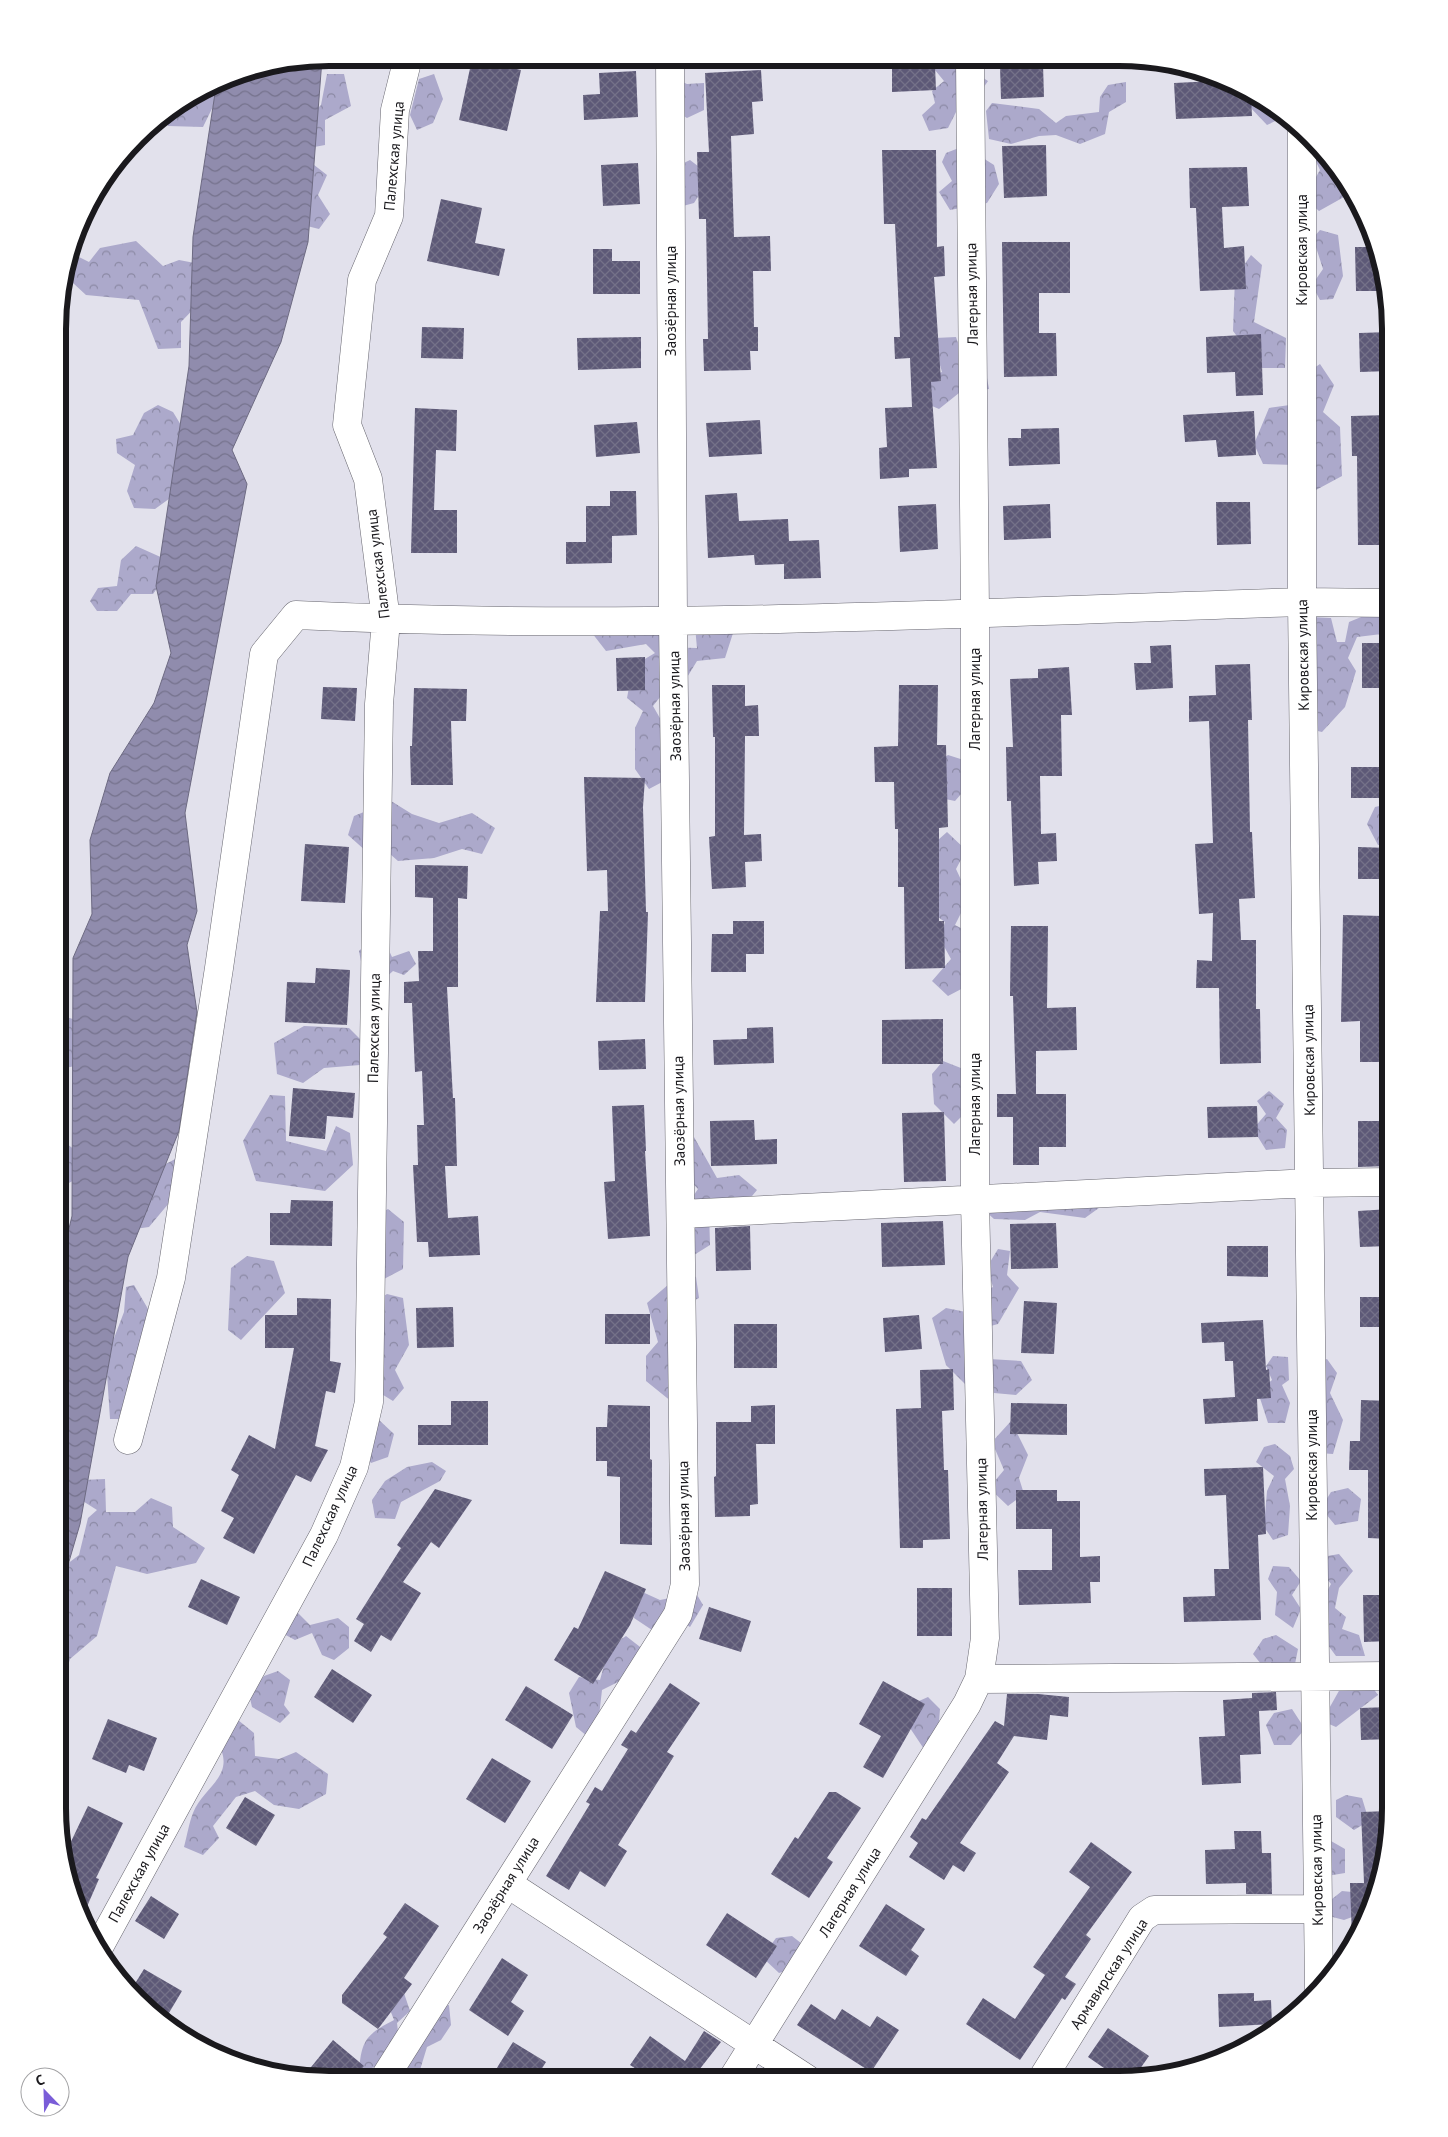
<svg xmlns="http://www.w3.org/2000/svg" width="1448" height="2137" font-family="'PT Sans',sans-serif">
	<style>
		.forest { fill: url(#forest-crowns) }
		.water { fill: url(#water-waves); stroke: #6d6a82 }
		.building { fill: url(#building-cross-hatch) }
		.lines { fill: none; stroke-linecap: round; stroke-linejoin: round }
		.minor-casing { stroke: #67666f; stroke-width: 29 }
		.minor { stroke: #fff; stroke-width: 28 }
		.labels { text-anchor: middle; stroke-width: 5; stroke-linejoin: round; paint-order: stroke }
		.street-label { font-size: 15px; fill: #1a191d; stroke: #fff }
		.rim { fill: none; stroke: #1a191d; stroke-width: 6 }
	</style>
	<defs>
		<pattern id="forest-crowns" width="20" height="18" patternUnits="userSpaceOnUse" patternTransform="scale(1.25)"><rect width="20" height="18" fill="#aca9cb"/><path d="M2 6a3 3 0 1 1 6 0M12 15a3 3 0 1 1 6 0" fill="none" stroke="#8b89a4"/></pattern>
		<pattern id="water-waves" width="16" height="10" patternUnits="userSpaceOnUse" patternTransform="scale(1.25)"><rect width="16" height="10" fill="#908cad"/><path d="M0 5q4-4 8 0t8 0" fill="none" stroke="#75728c"/></pattern>
		<pattern id="building-cross-hatch" width="8" height="8" patternUnits="userSpaceOnUse" patternTransform="scale(1.25)"><rect width="8" height="8" fill="#5d5977"/><path d="M0 0l8 8M0 8l8-8" fill="none" stroke="#747188"/></pattern>
	</defs>
	<rect width="100%" height="100%" fill="#e2e1ec"/>
	<path class="forest" d="M930,59H964L965,66L988,81L977,97L961,102L948,128L929,131L922,115L935,103L932,91L944,81L935,70L933,61Z
		M327,74H344L351,106L325,120V145L309,148L301,125L321,105Z
		M434,74L443,99L433,123L417,130L410,115L419,79Z
		M667,75L687,84L704,83V110L687,118L661,103Z
		M225,82L203,127L168,126L165,116Z
		M1126,82V102L1109,112L1105,134L1080,144L1056,135L1039,136L1011,144L989,139L986,111L992,103L1039,109L1056,123L1066,116L1099,112L1100,97L1108,85Z
		M1253,96L1284,114L1286,116L1267,125L1249,106Z
		M1306,136L1334,164L1342,177L1344,197L1319,211L1304,198L1320,170L1305,139Z
		M964,146L994,165L999,184L987,203L950,210L939,192L952,181L942,162L946,153Z
		M690,160L711,176L694,203L668,210L667,171Z
		M309,161L327,175L318,195L330,214L319,229L299,224Z
		M1320,230L1338,235L1343,276L1333,299L1320,300L1312,285L1323,269L1313,238Z
		M136,241L163,266L179,260L200,264L208,294L181,322V348L158,349L139,300L86,295L73,283H63L73,254L89,262L100,248Z
		M1251,255L1262,265L1254,322L1286,338L1285,368H1261L1233,331L1235,278Z
		M956,337L966,367L987,378L989,389L959,393L939,409L932,406L922,380L942,372L935,348V338Z
		M1320,364L1334,385L1323,412L1340,427L1342,476L1316,490L1295,465L1263,464L1254,444L1269,408L1297,404L1308,372Z
		M158,405L173,412L184,430L173,496L155,509L134,508L127,491L135,465L117,453L116,439L133,435L144,413Z
		M136,546L165,559L166,576L153,594H131L117,611H97L90,601L98,588L117,586L121,560Z
		M1366,615L1390,618V633L1357,637L1348,658L1356,671L1345,707L1322,732L1309,729L1308,617L1331,618L1337,642H1345L1349,622Z
		M658,619L660,647L697,648L695,627L734,630L725,658L697,661L683,684L664,692L653,706L665,727L666,780L649,789L635,769V728L643,711L627,698L633,666L655,653L646,644L606,651L592,633Z
		M948,755L970,762L969,785L955,801L931,796L926,770Z
		M391,801L412,814L439,823L472,813L495,828L482,854L462,849L434,858L398,861L382,847L367,852L348,835L354,816Z
		M1388,804L1390,806V845H1378L1367,824L1375,807Z
		M947,832L966,850L956,869L969,897L955,925L982,939L967,986L948,996L932,981L951,959L940,939L945,922L932,913L929,848Z
		M370,940L386,944L392,957L409,951L416,964L404,975L393,971L384,979L363,972L359,951Z
		M66,1017L87,1023L85,1064L60,1069L59,1020Z
		M304,1026L349,1028L365,1044L360,1065L324,1068L303,1083L277,1074L274,1043Z
		M943,1061L966,1070L974,1104L954,1124L934,1104L932,1074Z
		M1269,1091L1284,1104L1276,1118L1287,1130L1285,1148L1266,1150L1253,1129L1266,1114L1257,1101Z
		M270,1095L285,1096L286,1141L326,1151L336,1126L350,1133L353,1165L325,1191L256,1181L243,1141Z
		M669,1134L694,1137L717,1178L739,1175L757,1190L743,1207L709,1210L710,1245L694,1255L687,1205L698,1189L670,1160Z
		M67,1144L79,1153L78,1178L58,1189L59,1148Z
		M181,1156L179,1191L149,1227L135,1229L158,1168Z
		M1071,1181L1100,1183L1110,1200L1085,1218L1040,1212L1025,1220L994,1219L983,1209L1051,1192Z
		M388,1209L404,1222L403,1269L384,1279L374,1217Z
		M998,1249L1010,1251L1007,1275L1019,1288L998,1324L976,1330L973,1358L1021,1361L1032,1380L1016,1395L972,1391L946,1365L932,1318L946,1308L971,1313L972,1297L993,1287L987,1267Z
		M247,1256L274,1261L285,1293L241,1340L228,1330L231,1268Z
		M673,1268L696,1277L699,1298L676,1310L672,1339L696,1368V1390L672,1402L646,1381V1356L658,1342L647,1303L669,1284Z
		M134,1285L151,1314L123,1419H110L106,1359L124,1312L126,1287Z
		M387,1294L403,1298L409,1345L395,1370L404,1388L393,1401L375,1390L383,1366L373,1350L374,1302Z
		M1273,1356L1288,1357L1289,1380L1282,1385L1290,1403L1285,1423H1268L1258,1392L1272,1380L1266,1366Z
		M1327,1359L1337,1373L1330,1393L1343,1420L1333,1454L1319,1453L1320,1361Z
		M378,1419L394,1434L388,1457L371,1463L362,1453Z
		M1011,1421L1028,1455L1019,1478L1024,1494L1008,1506L989,1488L1004,1470L992,1442Z
		M1275,1444L1290,1456L1294,1469L1285,1479L1290,1506L1288,1535L1273,1540L1264,1527L1267,1491L1274,1476L1256,1462L1264,1447Z
		M432,1462L446,1471L440,1481L401,1502L395,1519L375,1518L372,1500L385,1481L407,1467Z
		M105,1479L106,1512H135L151,1498L172,1507L173,1527L205,1548L196,1563L147,1574L116,1566L97,1636L70,1659L60,1694L58,1696V1571L79,1555L88,1518L97,1510L78,1498L83,1480Z
		M1348,1488L1361,1499L1358,1521L1335,1525L1321,1508L1331,1492Z
		M1339,1554L1353,1571L1339,1588L1335,1608L1346,1617L1342,1629L1359,1635L1365,1656H1336L1319,1633V1606L1331,1584L1321,1572L1322,1557Z
		M1273,1566L1289,1567L1301,1581L1292,1595L1301,1609L1293,1628L1275,1615L1277,1592L1268,1579Z
		M638,1590L660,1600L696,1593L703,1605L690,1627L667,1612L652,1630L634,1618Z
		M295,1610L310,1625L338,1618L349,1627V1648L334,1660L322,1655L312,1633L295,1640L282,1633Z
		M1276,1635L1298,1649L1293,1674L1273,1679L1253,1654L1263,1639Z
		M626,1636L644,1650L636,1673L602,1690L598,1725L587,1736L576,1727L569,1693L579,1677L600,1680L609,1647Z
		M278,1671L290,1680L284,1705L290,1713L280,1723L252,1707L249,1694L264,1676Z
		M1373,1688L1378,1695L1336,1727L1322,1721L1340,1689Z
		M928,1697L940,1709L937,1747L924,1749L904,1719L910,1705Z
		M1292,1709L1305,1729L1291,1745H1274L1266,1725L1274,1713Z
		M238,1720L254,1733L255,1756L279,1759L296,1752L328,1774L326,1794L299,1809L274,1805L255,1791L236,1797L213,1826L219,1838L203,1855L184,1847C187,1836 189,1823 193,1813C203,1787 238,1775 217,1742Z
		M1346,1795L1362,1798L1369,1821L1354,1830L1336,1817V1800Z
		M1324,1837L1345,1849V1873L1327,1876Z
		M1342,1891L1362,1893L1363,1913L1344,1920L1325,1915L1327,1903Z
		M792,1936L806,1947L802,1966L779,1973L762,1957L776,1938Z
		M404,1993L410,2011L397,2023L399,2040L384,2063L367,2070L368,2077H349L359,2074C361,2041 365,2035 394,2020L387,2002Z
		M449,2005L451,2025L441,2040L427,2047L420,2070L406,2075V2078L392,2077L433,2008Z"/>
	<path class="water" d="M322,59L308,242L281,342L232,450L247,484L185,813L197,911L187,945L197,1012L179,1131L128,1257L80,1524L58,1599V1274L72,1216L73,958L92,914L90,840L110,773L154,703L171,653L156,586L189,366L193,237L216,87L242,72Z"/>
	<path class="building" d="M472,59L521,70L507,131L459,120Z
		M1043,64L1044,97L1001,99L1000,66Z
		M935,65L936,90L892,92V67Z
		M761,70L763,101L752,102L754,134L731,136L734,237L770,236L771,271H753L754,327H758V351H750L751,370L704,371L703,339H708L706,219H699L697,152H709L705,73Z
		M636,71L638,117L584,120L583,95L600,94L599,73Z
		M1215,76L1223,78L1251,95L1252,116L1176,119L1174,83L1215,81Z
		M1046,145L1047,196L1004,198L1002,146Z
		M882,150H936L937,247L944,246L945,276L934,277L941,381L931,382L937,468L909,469V477L880,479L879,448L887,447L885,408L912,407L910,358L895,359L894,337H900L895,224H884Z
		M638,163L640,204L603,206L601,165Z
		M1247,167L1249,206L1222,207L1224,248L1244,246L1246,289L1200,291L1196,208H1190L1189,168Z
		M441,199L482,208L475,243L505,249L499,276L427,261Z
		M1002,242H1070V293H1039V333H1056L1057,376L1004,377Z
		M1355,247H1374L1383,291H1356Z
		M593,249H612V261H640V294H593Z
		M422,327L464,328L463,359L421,358Z
		M1390,332V371L1360,372L1359,333Z
		M1261,334L1263,395L1236,396L1235,372L1207,373L1206,337Z
		M641,337V368L578,370L577,338Z
		M415,408L457,410L456,451L436,450L434,510H457V553H411Z
		M1254,411L1256,455L1218,457L1216,440L1185,442L1183,415Z
		M1390,415V454L1383,455L1382,497H1390V545H1358L1357,456H1352L1351,416Z
		M760,420L762,454L709,457L706,423Z
		M637,422L640,453L596,457L594,425Z
		M1059,428L1060,464L1009,466L1008,438H1021V429Z
		M610,491H636L637,535L612,536V563L566,564V542H586V506H610Z
		M737,493L739,521L788,519L789,541L819,540L821,578L784,579V564L755,565L754,555L708,558L705,495Z
		M1216,502H1250L1251,544L1217,545Z
		M936,504L938,549L900,552L898,506Z
		M1050,504L1051,538L1004,540L1003,506Z
		M1362,643H1390V688H1362Z
		M1171,645L1173,688L1136,690L1134,663H1151L1150,646Z
		M645,657V690L617,691L616,658Z
		M1250,664L1252,720H1248L1250,832H1252L1255,898L1239,899L1241,940H1256V1009H1260L1261,1063L1220,1064L1219,988H1196L1197,960L1212,961L1213,913L1199,914L1195,844L1213,843L1209,721L1189,722V696L1216,695L1215,665Z
		M1069,667L1072,715H1061L1062,776H1040L1041,834L1056,833L1057,861L1038,862L1039,884L1014,886L1011,801H1007L1006,747H1013L1010,679L1038,678V669Z
		M712,685H745V706L758,705L759,736H745L744,835L761,834L762,861L745,862L746,887L712,889L709,837L715,836V737H713Z
		M899,685H938L937,745H946L948,827L939,828V921H944L945,968L905,969L904,887H898V829H895L894,782H875L874,747L898,746Z
		M323,687L357,688L355,721L321,719Z
		M414,688L467,689L466,721H451L453,785H411L410,746H412Z
		M1351,767H1390V798H1351Z
		M584,777L645,778L643,807L646,912H648L645,1002H596L600,911H608L607,870L587,871Z
		M305,844L349,847L345,903L301,901Z
		M1358,847L1390,848V879H1358Z
		M415,865L468,866L467,899L458,898V987H447L453,1098H455L457,1166H445L448,1218L478,1216L480,1255L429,1257L428,1242H417L413,1165H418L417,1125H424L422,1071L415,1072L412,1003H404V982L419,981L418,951H433V898L415,897Z
		M1343,915L1383,916V947H1390V1062H1360V1021L1341,1022Z
		M733,921H764V954H746V972H711L712,934H733Z
		M1011,926H1048L1047,1008L1076,1007L1077,1050L1036,1051V1094H1066V1147H1039V1165H1013V1117H997V1094H1016L1013,996H1010Z
		M316,968L350,970L347,1025L285,1022L287,982L315,983Z
		M943,1019V1064H882V1020Z
		M773,1027L774,1063L714,1065L713,1040L747,1039V1028Z
		M645,1039L646,1069L599,1070L598,1041Z
		M293,1088L355,1093L353,1118L327,1116L325,1139L289,1136Z
		M644,1105L646,1151H645L650,1236L608,1239L604,1182L615,1181L612,1106Z
		M1257,1106L1258,1137L1208,1138L1207,1107Z
		M944,1112L946,1181L904,1182L902,1113Z
		M754,1120L755,1140L777,1139V1164L711,1166L710,1121Z
		M1358,1121H1390V1166L1358,1167Z
		M291,1200L333,1201L332,1246L270,1245V1213H290Z
		M1390,1209V1246L1360,1247L1358,1211Z
		M943,1221L945,1265L882,1267L881,1223Z
		M1056,1223L1058,1268L1011,1269L1010,1224Z
		M750,1226L751,1270L716,1271L715,1228Z
		M1227,1246H1268V1277L1227,1276Z
		M1360,1297H1390V1327H1360Z
		M297,1298L331,1299L330,1361L341,1363L335,1393L326,1391L315,1446L328,1450L311,1482L296,1475L254,1554L223,1538L234,1518L221,1511L239,1475L231,1470L249,1435L275,1449L294,1348H265V1315H297Z
		M1024,1301L1057,1303L1054,1354L1021,1353Z
		M453,1307L454,1347L417,1348L416,1308Z
		M605,1314H650V1344H605Z
		M919,1315L922,1349L885,1352L883,1318Z
		M1263,1320L1266,1370L1269,1369L1271,1398L1257,1399L1258,1421L1205,1424L1203,1399L1235,1397L1233,1361H1225L1224,1342L1202,1343L1201,1323Z
		M734,1324H777V1368H734Z
		M953,1369L954,1410L942,1411L944,1470H948L950,1539L923,1540V1548H900L896,1409L921,1408L920,1370Z
		M1361,1400L1390,1401V1539L1368,1538V1470H1349L1350,1441H1360Z
		M451,1401H488V1445H418V1425H451Z
		M1011,1403L1067,1404V1435L1010,1434Z
		M608,1405L650,1406V1459L652,1460V1545L620,1544V1477L607,1476V1461H596V1427H607Z
		M775,1405V1444H756L758,1504L750,1505V1516L715,1517L714,1477L716,1476V1422H751V1406Z
		M1263,1467L1266,1534L1258,1535L1261,1620L1184,1622L1183,1597L1215,1596L1214,1569H1229L1226,1495L1205,1496L1204,1469Z
		M435,1489L472,1500L439,1548L431,1542L403,1582L421,1593L391,1641L381,1635L371,1652L354,1641L364,1624L356,1619L401,1548L397,1545Z
		M1016,1490H1057V1501H1080V1557L1100,1556V1582H1090L1091,1603L1019,1605L1018,1570H1052V1529H1016Z
		M605,1571L646,1589L630,1625L593,1684L554,1660L574,1627L578,1629Z
		M201,1579L240,1597L227,1625L188,1607Z
		M917,1588H952V1636H917Z
		M1363,1595H1390V1641L1364,1642Z
		M709,1607L751,1621L741,1652L699,1639Z
		M332,1669L372,1695L353,1723L314,1697Z
		M883,1681L925,1704L883,1778L863,1767L881,1736L859,1724Z
		M670,1683L700,1703L667,1752L674,1756L618,1845L627,1851L605,1887L580,1871L569,1890L546,1876L590,1804L586,1802L595,1787L602,1791L628,1749L621,1745L631,1730L636,1733Z
		M526,1686L573,1715L552,1749L505,1720Z
		M1276,1692L1277,1710L1259,1711L1261,1754L1240,1755L1241,1783L1202,1785L1199,1737L1225,1736L1223,1700L1252,1698V1693Z
		M1007,1694H1038L1069,1697L1068,1717L1050,1715L1047,1740L1014,1736L997,1763L1009,1772L960,1843L976,1853L964,1872L953,1865L944,1880L909,1857L918,1843L910,1837L922,1818L926,1820L995,1721L1004,1726Z
		M1390,1707V1739L1361,1740L1360,1708Z
		M108,1719L157,1738L144,1771L129,1765L126,1773L92,1759Z
		M492,1758L531,1781L505,1823L466,1799Z
		M829,1792H836L861,1808L827,1858L833,1862L809,1898L771,1874L795,1837L798,1839Z
		M245,1797L275,1815L256,1846L226,1828Z
		M88,1806L123,1823L96,1878L99,1879L82,1918L78,1912L66,1852Z
		M1390,1811V1826L1376,1895L1352,1940L1350,1883H1364L1361,1812Z
		M1234,1831H1261L1262,1853H1271L1272,1894H1246V1883L1206,1884L1205,1850L1235,1849Z
		M1091,1842L1132,1872L1086,1935L1091,1939L1065,1977L1076,1984L1065,2000L1062,1998L1020,2060L966,2024L983,1998L1015,2019L1045,1975L1033,1967L1090,1887L1069,1872Z
		M151,1896L179,1914L164,1939L135,1921Z
		M405,1903L439,1926L404,1978L412,1984L378,2029L342,2003V1995L387,1937L383,1934Z
		M886,1904L925,1929L911,1950L919,1956L906,1976L859,1946Z
		M727,1913L777,1946L756,1978L706,1945Z
		M502,1958L528,1975L511,2002L524,2011L508,2036L469,2010Z
		M144,1969L182,1991L163,2023L131,1990Z
		M1254,1993V2001L1271,2000L1272,2024L1219,2027L1218,1994Z
		M811,2004L835,2020L842,2009L870,2027L877,2016L899,2030L871,2072L797,2025Z
		M1108,2028L1149,2056L1135,2076L1120,2079L1088,2057Z
		M704,2031L721,2042L699,2070L711,2078H650L630,2065L650,2036L685,2061Z
		M333,2040L364,2066L355,2077H303Z
		M513,2042L546,2062L536,2078H507L495,2071Z"/>
	<g class="lines">
		<defs>
			<path id="minor" d="M1302,131V602L1319,1988
				M681,1214L1310,1183L1390,1182
				M128,1440L171,1278L219,968L264,654L296,615C631,631 967,613 1302,602L1390,603
				M979,1679L1390,1676
				M508,1884L807,2079
				M99,1947L324,1535L354,1467L369,1402L379,704L386,620L368,479L347,425L362,280L389,216L395,110L408,58
				M385,2077L678,1614L685,1584L673,621L670,58
				M733,2078L967,1704L979,1679L985,1638L975,1201V613L970,59
				M1042,2079L1142,1918L1154,1910L1318,1909"/>
		</defs>
		<use href="#minor" class="minor-casing"/>
		<use href="#minor" class="minor"/>
	</g>
	<g class="labels">
		<g class="street-label">
			<text transform="translate(394 156) rotate(-85)" y="5">Палехская улица</text>
			<text transform="translate(1302 250) rotate(-90)" y="5">Кировская улица</text>
			<text transform="translate(972 294) rotate(-91)" y="5">Лагерная улица</text>
			<text transform="translate(671 301) rotate(-90)" y="5">Заозёрная улица</text>
			<text transform="translate(378 564) rotate(-97)" y="5">Палехская улица</text>
			<text transform="translate(1303 655) rotate(-91)" y="5">Кировская улица</text>
			<text transform="translate(975 699) rotate(-90)" y="5">Лагерная улица</text>
			<text transform="translate(675 706) rotate(-91)" y="5">Заозёрная улица</text>
			<text transform="translate(374 1028) rotate(-89)" y="5">Палехская улица</text>
			<text transform="translate(1309 1060) rotate(-91)" y="5">Кировская улица</text>
			<text transform="translate(975 1104) rotate(-90)" y="5">Лагерная улица</text>
			<text transform="translate(679 1111) rotate(-91)" y="5">Заозёрная улица</text>
			<text transform="translate(1312 1465) rotate(-90)" y="5">Кировская улица</text>
			<text transform="translate(982 1509) rotate(-91)" y="5">Лагерная улица</text>
			<text transform="translate(330 1516) rotate(-65)" y="5">Палехская улица</text>
			<text transform="translate(684 1516) rotate(-91)" y="5">Заозёрная улица</text>
			<text transform="translate(1317 1870) rotate(-91)" y="5">Кировская улица</text>
			<text transform="translate(139 1873) rotate(-61)" y="5">Палехская улица</text>
			<text transform="translate(506 1885) rotate(-58)" y="5">Заозёрная улица</text>
			<text transform="translate(850 1892) rotate(-58)" y="5">Лагерная улица</text>
			<text transform="translate(1109 1974) rotate(-57)" y="5">Армавирская улица</text>
		</g>
	</g>
	<path d="M0 0H1448V2137H0ZM329 66H1119A263 263 0 0 1 1382 329V1808A263 263 0 0 1 1119 2071H329A263 263 0 0 1 66 1808V329A263 263 0 0 1 329 66Z" fill="#fff" fill-rule="evenodd"/>
	<path class="rim" d="M329 66H1119A263 263 0 0 1 1382 329V1808A263 263 0 0 1 1119 2071H329A263 263 0 0 1 66 1808V329A263 263 0 0 1 329 66Z"/>
	<g transform="translate(45 2092) rotate(337)"><circle r="24" fill="#ffffff" stroke="#a3a3a5"/>
	<path d="M0-4L9 19L0 12L-9 19Z" fill="#7a5dd8"/>
	<text y="-8" font-size="14" font-weight="bold" text-anchor="middle" fill="#1a191d">С</text>
	</g>
</svg>
